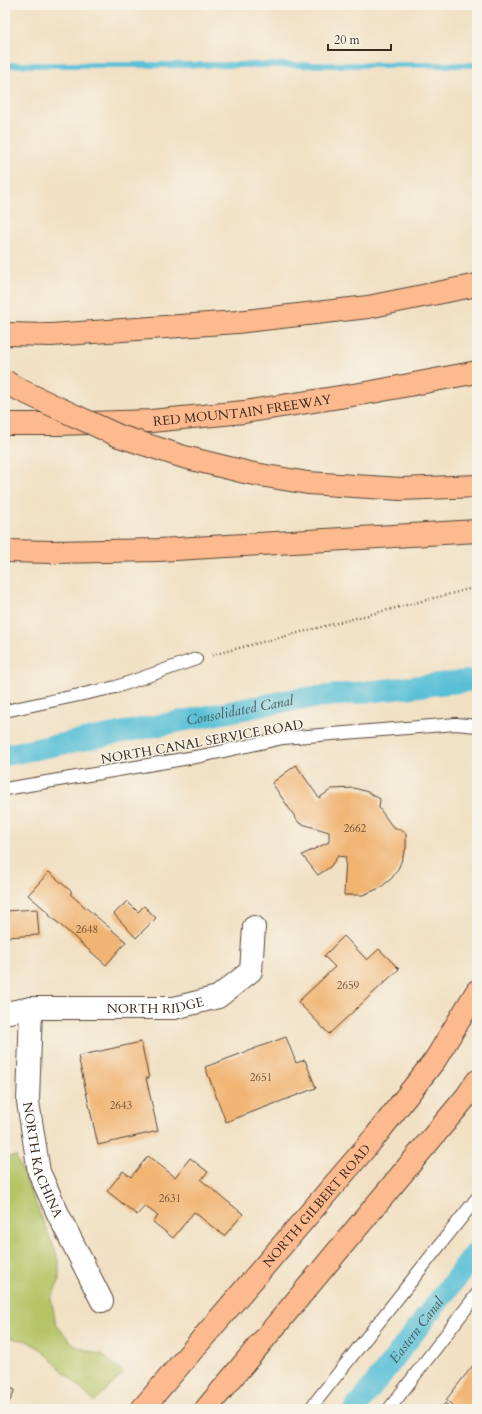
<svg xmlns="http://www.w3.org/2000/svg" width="482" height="1414" font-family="Cardo,serif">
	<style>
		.green { fill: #b6c466; stroke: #787742 }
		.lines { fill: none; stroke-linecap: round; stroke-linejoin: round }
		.stream { stroke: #59bfd7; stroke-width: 6 }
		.canal { stroke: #59bfd7; stroke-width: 22 }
		.building { fill: #f1b472 }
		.service-casing { stroke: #564537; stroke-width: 14 }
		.minor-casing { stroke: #564537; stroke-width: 24 }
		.primary-casing { stroke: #564537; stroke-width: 24 }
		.motorway-casing { stroke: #564537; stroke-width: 24 }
		.path { stroke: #564537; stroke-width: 2.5; stroke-dasharray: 1 3; stroke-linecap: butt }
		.service { stroke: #fff; stroke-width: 12 }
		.minor { stroke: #fff; stroke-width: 22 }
		.primary { stroke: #fcba8e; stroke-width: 22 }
		.motorway { stroke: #fcba8e; stroke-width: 22 }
		.motorway-bridge-casing { stroke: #564537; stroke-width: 24; stroke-linecap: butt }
		.motorway-bridge { stroke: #fcba8e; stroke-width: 22 }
		.labels { text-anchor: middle; stroke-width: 3; stroke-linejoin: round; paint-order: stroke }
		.number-label { font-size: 11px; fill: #684c33 }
		.street-label { font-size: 13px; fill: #3b2a1e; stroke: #f7f3e8 }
		.water-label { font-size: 14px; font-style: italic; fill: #445756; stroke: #f7f3e8 }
	</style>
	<rect width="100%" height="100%" fill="#f7f3e8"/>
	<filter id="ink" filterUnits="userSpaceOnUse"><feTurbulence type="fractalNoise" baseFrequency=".025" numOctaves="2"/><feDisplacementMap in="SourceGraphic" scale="8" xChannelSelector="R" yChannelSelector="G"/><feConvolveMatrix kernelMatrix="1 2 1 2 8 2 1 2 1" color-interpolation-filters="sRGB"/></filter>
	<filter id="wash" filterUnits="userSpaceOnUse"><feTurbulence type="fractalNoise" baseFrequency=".012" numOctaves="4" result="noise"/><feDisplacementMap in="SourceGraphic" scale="16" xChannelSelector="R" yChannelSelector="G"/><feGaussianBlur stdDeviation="0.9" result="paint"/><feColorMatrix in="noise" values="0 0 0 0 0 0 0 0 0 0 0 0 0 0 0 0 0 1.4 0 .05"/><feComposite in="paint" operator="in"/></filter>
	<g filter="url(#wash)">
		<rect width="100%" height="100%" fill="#f1e0c3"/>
		<path class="green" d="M16,1156L59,1260V1281L51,1298L56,1324L73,1345L95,1353L102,1354L124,1373L94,1402L42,1350L27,1341L5,1337V1158Z"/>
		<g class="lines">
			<path class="stream" d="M5,65H477"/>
			<g class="canal">
				<path id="s1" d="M5,755L291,700L477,680"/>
				<path id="s2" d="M355,1409L477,1251"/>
			</g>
		</g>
		<g id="blocks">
			<path class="building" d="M296,765L319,798L332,789L354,788L368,792L380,799L379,808L392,826L406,833V848L399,867L392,878L380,888L363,895H344L346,857L338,856L330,867L318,875L302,855L329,842V832L299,823L272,783Z
				M49,872L72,892L70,894L126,942L106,965L49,915L50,914L28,895Z
				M127,901L138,912L144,906L156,918L136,938L114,914Z
				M37,909L39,935L6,937L5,911Z
				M344,936L367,960L379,949L399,969L329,1034L298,1002L335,967L324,956Z
				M286,1037L296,1063L305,1060L316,1088L226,1122L205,1067Z
				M141,1042L149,1078H146L158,1131L98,1145L78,1056Z
				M148,1156L175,1177L190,1158L208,1172L201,1180L243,1214L224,1236L194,1212L173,1238L153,1222L158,1216L145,1206L137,1215L107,1191L123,1171L131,1177Z
				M477,1360V1409H457L446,1400Z
				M5,1386L15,1390L6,1409H5Z
				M445,1403L452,1409H441Z"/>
		</g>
	</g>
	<g filter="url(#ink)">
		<use href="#blocks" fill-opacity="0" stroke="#564537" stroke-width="1"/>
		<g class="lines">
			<defs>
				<path id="service" d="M5,711L116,687L196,659
					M5,789L201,756L283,738L456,724L477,726
					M310,1409L477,1198
					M389,1409L477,1294"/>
				<g id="minor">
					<path id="s3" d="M31,1008L28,1102L39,1172L59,1216L102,1301"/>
					<path id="s4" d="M5,1013L31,1008H174L218,997L251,971L254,927"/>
				</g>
				<g id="primary">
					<path id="s5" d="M142,1409L374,1138L435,1060L477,991"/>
					<path d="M206,1409L466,1097L477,1081"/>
				</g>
				<g id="motorway">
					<path d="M5,334L51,335L237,322L368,307L477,285"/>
					<path id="s6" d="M5,424H58L151,421L244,412L372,392L477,372"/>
					<path d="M401,489L477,486"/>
					<path d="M5,551L53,552L159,550L477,531"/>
				</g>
			</defs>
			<use href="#service" class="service-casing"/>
			<use href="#minor" class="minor-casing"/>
			<use href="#primary" class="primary-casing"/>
			<use href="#motorway" class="motorway-casing"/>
			<path class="path" d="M212,655L477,587"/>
			<use href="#service" class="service"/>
			<use href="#minor" class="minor"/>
			<use href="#primary" class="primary"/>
			<use href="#motorway" class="motorway"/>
			<defs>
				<path id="motorway-bridge" d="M5,381L14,387L56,407L119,436L184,457L249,473L308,483L401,489"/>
			</defs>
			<use href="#motorway-bridge" class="motorway-bridge-casing"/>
			<use href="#motorway-bridge" class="motorway-bridge"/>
		</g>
	</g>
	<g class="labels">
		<g class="number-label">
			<text x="355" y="832">2662</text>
			<text x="87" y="933">2648</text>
			<text x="348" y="989">2659</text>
			<text x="261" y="1081">2651</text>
			<text x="121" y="1109">2643</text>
			<text x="170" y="1202">2631</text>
		</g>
		<g class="street-label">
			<text dy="5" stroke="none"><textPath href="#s6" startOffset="238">RED MOUNTAIN FREEWAY</textPath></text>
			<text transform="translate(202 741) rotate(-10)" y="5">NORTH CANAL SERVICE ROAD</text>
			<text dy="5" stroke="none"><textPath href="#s4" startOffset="151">NORTH RIDGE</textPath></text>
			<text dy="5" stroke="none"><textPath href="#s3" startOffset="154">NORTH KACHINA</textPath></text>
			<text dy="5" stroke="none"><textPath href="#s5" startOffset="268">NORTH GILBERT ROAD</textPath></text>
		</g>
		<g class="water-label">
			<text dy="5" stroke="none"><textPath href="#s1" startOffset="239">Consolidated Canal</textPath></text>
			<text dy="5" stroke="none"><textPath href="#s2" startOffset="100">Eastern Canal</textPath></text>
		</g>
	</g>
	<rect width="482" height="1414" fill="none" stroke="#f7f3e8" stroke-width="20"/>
	<path d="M328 44v6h63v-6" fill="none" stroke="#3b2a1e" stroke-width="2"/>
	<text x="334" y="44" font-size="12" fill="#3b2a1e" stroke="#f7f3e8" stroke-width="3" paint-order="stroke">20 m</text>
</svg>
